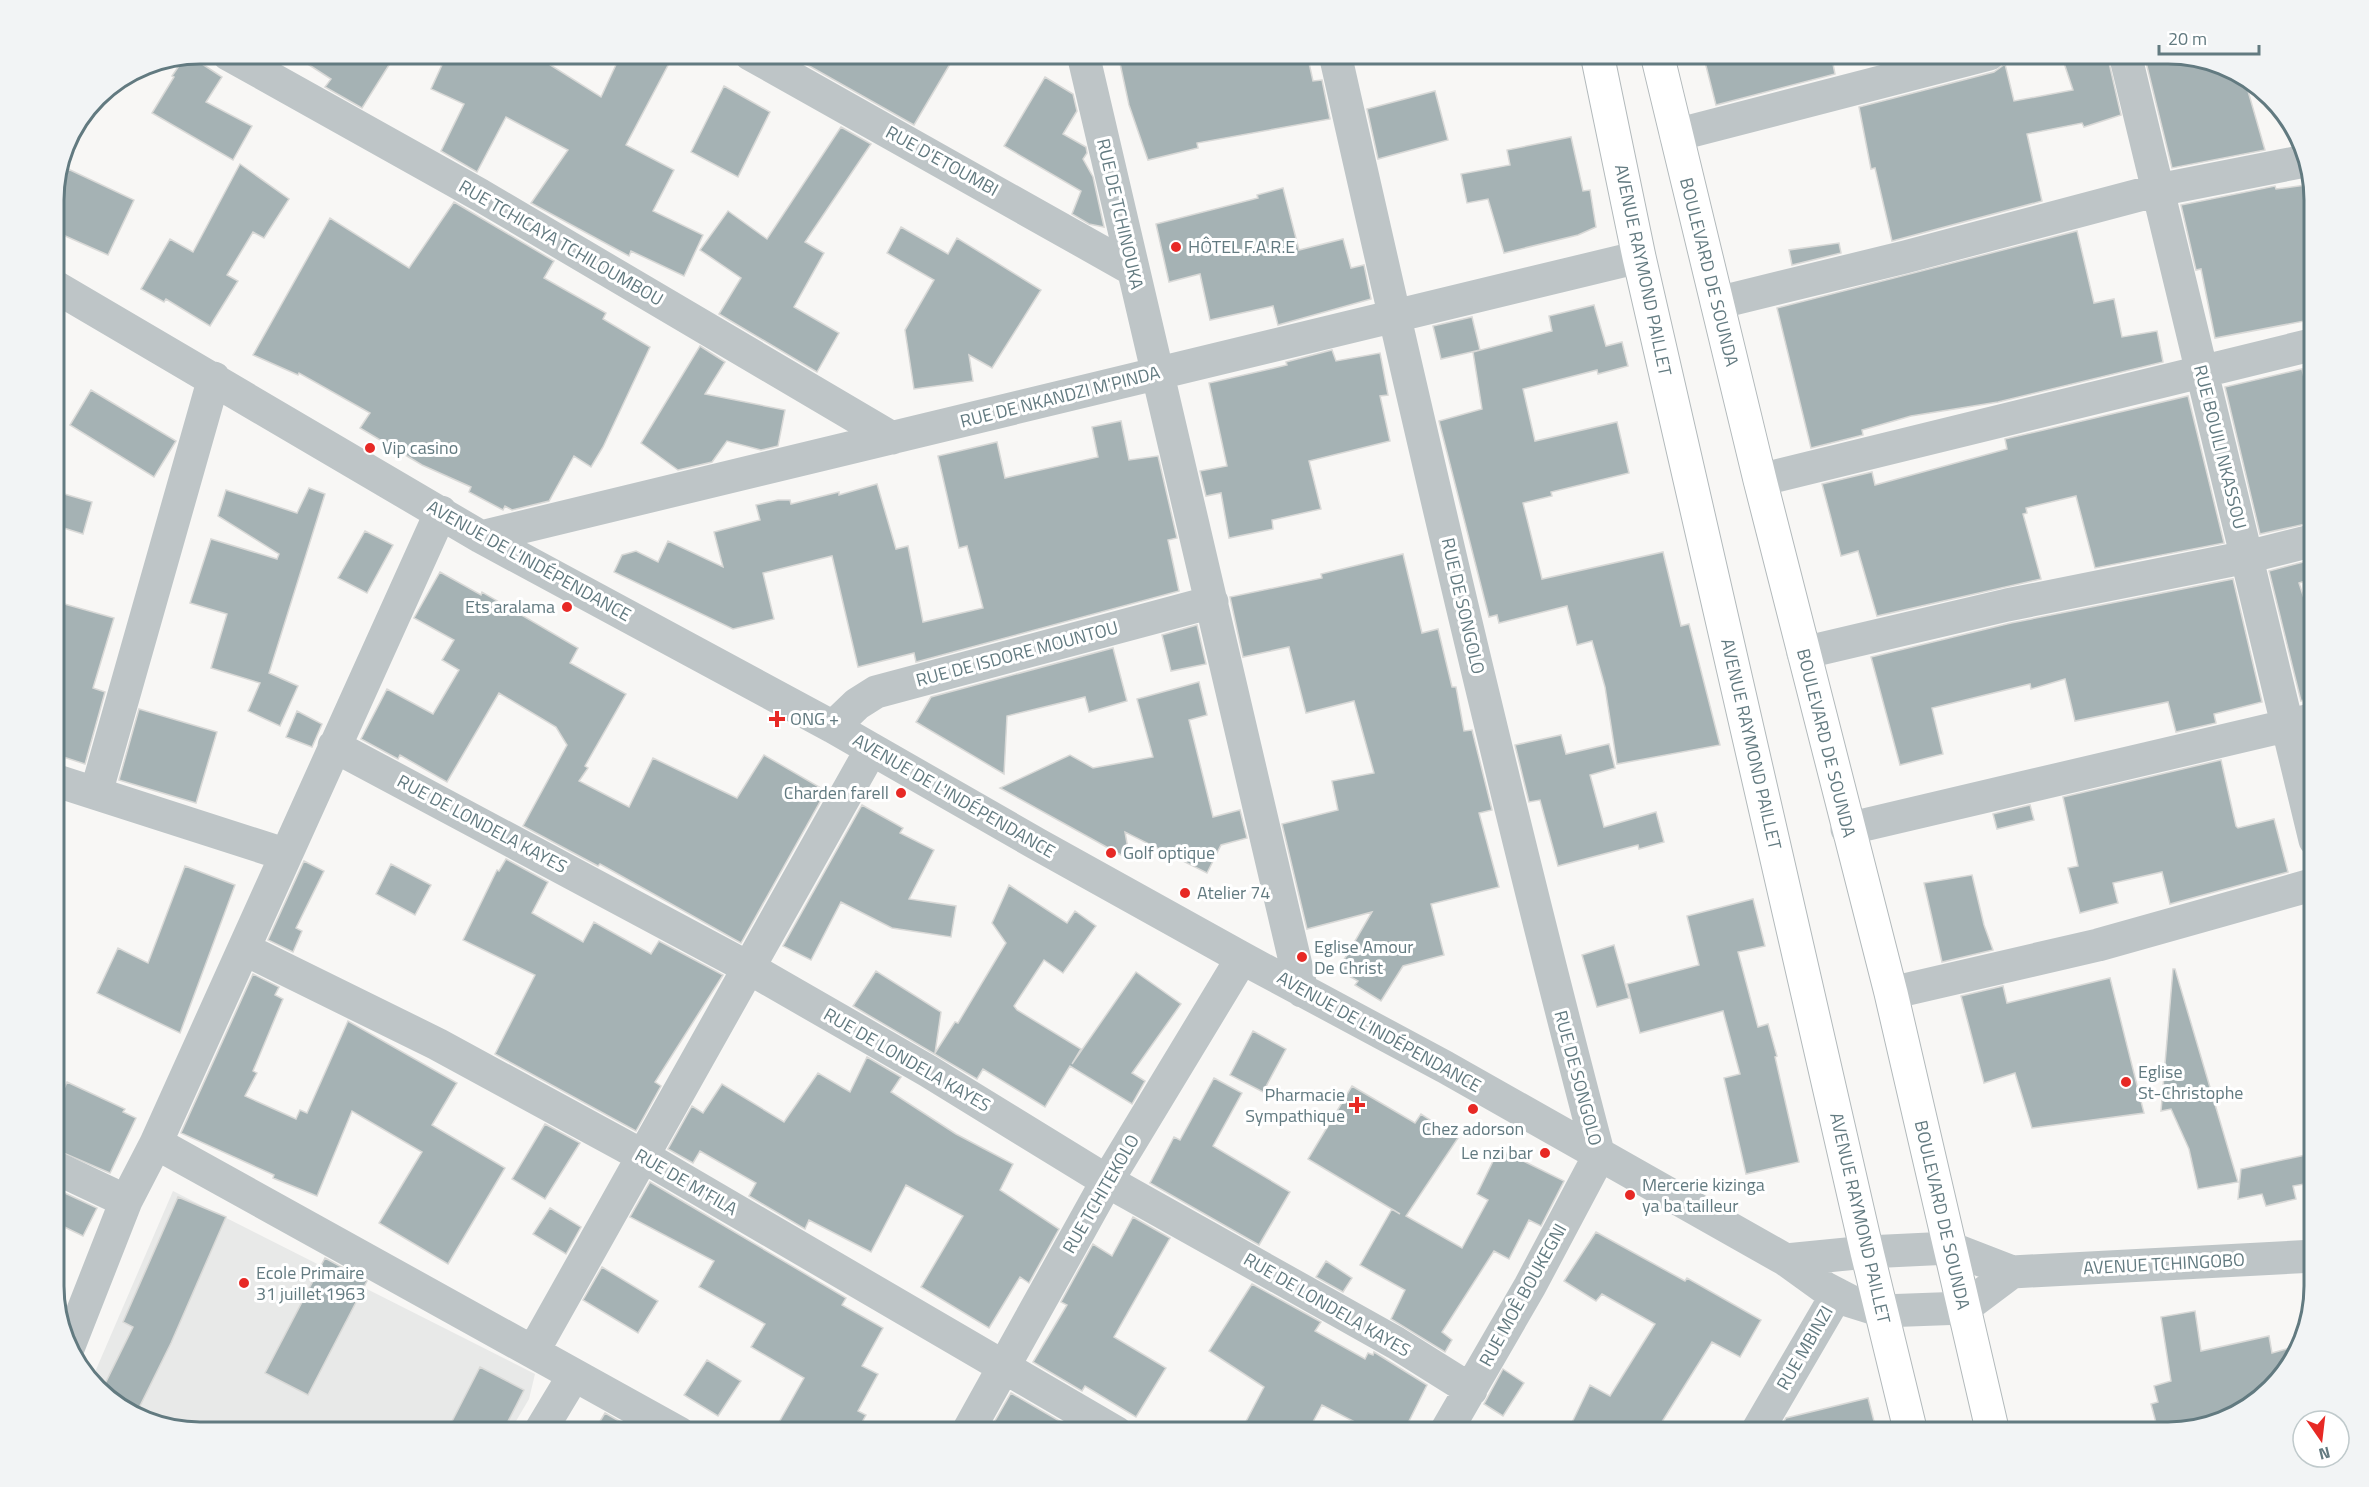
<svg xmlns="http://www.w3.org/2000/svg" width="2369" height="1487" font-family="'Titillium Web',sans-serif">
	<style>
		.built { fill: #e8e9e8 }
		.building { fill: #a5b2b4; stroke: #d9d9d7; stroke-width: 1.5 }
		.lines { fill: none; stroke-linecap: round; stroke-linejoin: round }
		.major-casing { stroke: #b2b9bb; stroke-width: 35 }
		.minor { stroke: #bec5c7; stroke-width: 33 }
		.major { stroke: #fff; stroke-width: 33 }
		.poi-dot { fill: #e72925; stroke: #fff; stroke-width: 2 }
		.labels { text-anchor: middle; stroke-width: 6; stroke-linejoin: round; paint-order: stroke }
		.street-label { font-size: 18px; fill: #627a80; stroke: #fff }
		.poi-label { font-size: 18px; fill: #627a80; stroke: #fff; text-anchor: start }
		.rim { fill: none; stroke: #627a80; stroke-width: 3 }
	</style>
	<rect width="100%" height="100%" fill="#f8f7f5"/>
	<path class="built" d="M173,1191L535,1374L529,1399L509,1433H200L119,1409L92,1379Z"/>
	<path class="building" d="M292,54H396L362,108L325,87L331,79Z
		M447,54H533L601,97L621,54H674L626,145L674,170L653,211L703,235L684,276L631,251L629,256L531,203L568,150L506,117L477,172L441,151L464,104L431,89Z
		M788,54H956L914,125Z
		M1118,54H1307L1313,81L1322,80L1330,119L1197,143L1198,148L1148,160L1129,105Z
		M1703,54H1831L1835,74L1716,105Z
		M2094,54H2107L2121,115L2084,127L2082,123L2027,134L2042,201L1892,241L1875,168L1871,169L1859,107L1994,72L2005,64L2014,101L2073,90L2064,63Z
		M2144,54H2169L2244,77L2265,150L2172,168Z
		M190,56L222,77L206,102L252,126L233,160L152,113L174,77L172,76L185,57Z
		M1045,77L1073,94L1077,111L1063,134L1086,147L1087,153L1083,159L1093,177L1104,227L1089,224L1072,214L1081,191L1004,146Z
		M724,86L770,112L738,177L691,152Z
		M1435,91L1448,140L1378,159L1367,109Z
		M841,127L871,144L805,242L824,253L794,307L839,333L817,372L719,314L741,278L700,250L728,211L767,239Z
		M1571,137L1583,191L1590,190L1596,227L1578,235L1504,253L1488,199L1467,203L1461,174L1510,165L1507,150Z
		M240,164L289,199L264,238L253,232L227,275L238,281L210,326L166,299L164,302L141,289L170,239L193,252Z
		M68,169L134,200L108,255L54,231V199Z
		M2306,185L2315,218V319L2215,338L2201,269L2196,270L2181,205L2275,186L2276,189Z
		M1283,188L1299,250L1343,239L1351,268L1364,265L1371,299L1278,325L1273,306L1210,320L1200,274L1169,282L1156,224L1258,198L1257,195Z
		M454,202L554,261L544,278L606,313L603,319L650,347L603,447L591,467L574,456L549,501L512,510L505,506L503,510L469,492L471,487L422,465L360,428L370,413L299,373L298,375L253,355L330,218L409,268Z
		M901,227L948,254L957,238L1041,290L992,368L969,355L973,381L914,389L905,330L934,280L887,253Z
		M2077,231L2094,303L2114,299L2122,337L2157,331L2163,362L1998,402L1911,416L1862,430L1863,435L1811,448L1777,308Z
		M1839,243L1841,253L1792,265L1789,250Z
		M1594,305L1606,346L1622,342L1628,366L1598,374L1597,370L1523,389L1535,441L1617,422L1629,473L1551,492L1552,496L1523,503L1542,579L1663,552L1681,626L1689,624L1720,745L1617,764L1605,687L1592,641L1577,645L1567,606L1499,623L1497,615L1489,617L1439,421L1482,409L1473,352L1552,331L1549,316Z
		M1472,317L1480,350L1441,359L1433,326Z
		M700,346L725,362L705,394L785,410L778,446L761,450L727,441L712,462L678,470L641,443Z
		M1332,350L1336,361L1380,353L1388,395L1380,396L1390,441L1309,461L1321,509L1272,520L1273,529L1229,538L1221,493L1206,496L1200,471L1227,466L1209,383L1287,365L1286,362Z
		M2302,369L2315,425V522L2260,534L2225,387Z
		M91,390L176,441L154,477L70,425Z
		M2188,396L2224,543L2095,568L2076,496L2026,508L2027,513L2023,514L2041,579L1877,616L1858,551L1841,556L1822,484L1872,472L1875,485L2007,449L2005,439Z
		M1121,421L1129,460L1158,456L1177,538L1168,540L1179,591L916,662L914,653L858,667L832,556L763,573L774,619L733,629L614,572L622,555L636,551L658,562L668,541L723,567L714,532L760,520L756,505L778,500H790L791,504L839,492V495L877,484L896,549L908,546L923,622L983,608L967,546L959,548L938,456L997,442L1005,478L1098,457L1092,427Z
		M309,488L325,494L269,673L298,686L280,726L248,711L260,683L211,668L227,614L190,603L211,539L277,559L279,554L218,516L226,490L297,513Z
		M54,491L92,502L83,534L54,525Z
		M365,531L393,545L367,593L338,578Z
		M1403,554L1422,633L1438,629L1452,687H1456L1464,731L1472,730L1492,810L1479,813L1499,887L1431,904L1444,955L1403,966L1381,1001L1355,985L1358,981L1338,970L1372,912L1307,929L1282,824L1338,810L1332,781L1374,773L1354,701L1306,713L1289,647L1243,657L1230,597L1322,578L1321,574Z
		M2315,559V578L2299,583L2315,632V696L2301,701L2269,571Z
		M440,572L481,595L482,592L578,648L570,663L626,694L585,766L588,768L579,781L629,807L653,758L737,798L764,755L826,791L741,943L600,864L598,866L523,826L567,745L556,727L499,693L447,782L400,755L398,759L361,739L387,689L433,714L459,670L442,660L454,640L414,618Z
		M2233,579L2262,702L2214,714L2216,723L2176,732L2168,702L2075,721L2065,679L2031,689L2030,684L1932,708L1943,754L1900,765L1871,657L2011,623Z
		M54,601L114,618L93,688L105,692L85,764L54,754Z
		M1197,625L1206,664L1171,671L1162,635Z
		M1113,648L1127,701L1089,712L1085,697L1007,716L1004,774L916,722L931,697Z
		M1199,682L1207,715L1189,720L1213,817L1240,810L1247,838L1221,845L1207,873L1125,832L1130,860L1000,788L1070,755L1093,768L1153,757L1137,699Z
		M139,709L217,732L196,803L119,780Z
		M297,711L322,724L312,747L286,737Z
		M1561,735L1566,754L1609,744L1615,768L1590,775L1604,827L1656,812L1664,842L1639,849L1638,845L1558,866L1540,800L1529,802L1515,745Z
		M2221,760L2236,826L2238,828L2274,819L2288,872L2170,904L2162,872L2113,883L2118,903L2080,913L2068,868L2078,866L2063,797Z
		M862,805L903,828L900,833L934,850L909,899L956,906L951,937L892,928L841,902L811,960L783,946Z
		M2030,805L2034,820L1997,829L1993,814Z
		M506,859L548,882L532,913L583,942L594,922L651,954L659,941L723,975L655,1082L661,1086L636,1131L495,1054L535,975L463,940L497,870L499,871Z
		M304,861L324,871L296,928L302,931L293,952L268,940Z
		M391,864L431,885L415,915L376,894Z
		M185,866L235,885L180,1033L97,993L118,948L148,963Z
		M1972,875L1984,925L1993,950L1942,962L1924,883Z
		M1009,885L1067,923L1075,911L1096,926L1063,973L1044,960L1014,1006L1017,1010L1081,1049L1072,1064L1136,972L1181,1004L1132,1073L1145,1081L1132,1104L1070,1066L1045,1107L983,1069L977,1079L853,1006L876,971L941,1012L935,1053L955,1022L958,1023L1006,943L992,923Z
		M1753,899L1765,946L1738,952L1758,1027L1768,1024L1777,1056L1775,1057L1799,1162L1746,1174L1724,1078L1740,1074L1723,1011L1640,1033L1627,984L1699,965L1687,916Z
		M1614,945L1629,998L1597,1007L1582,955Z
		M2173,969H2175L2238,1182L2198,1189L2189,1149L2171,1109L2161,1111Z
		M253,974L279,987L275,995L283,999L253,1071L257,1073L245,1096L296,1119L300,1110L307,1113L348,1021L457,1083L432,1125L505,1168L448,1264L379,1223L422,1152L352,1111L317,1196L273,1178L274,1175L181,1133Z
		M2110,978L2144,1113L2032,1128L2015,1073L1984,1083L1961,996L2003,986L2007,1003Z
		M1253,1031L1286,1049L1263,1092L1230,1075Z
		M867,1057L901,1077L891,1092L956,1134L1013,1164L1000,1190L1059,1229L1029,1283L1020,1277L989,1328L921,1287L963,1216L906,1185L871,1252L809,1220L805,1229L749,1196L756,1183L700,1151L693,1163L668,1149L692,1106L703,1113L722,1084L784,1122L818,1073L850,1092Z
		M1214,1078L1242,1093L1213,1146L1290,1192L1259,1245L1150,1183L1174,1137L1180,1140Z
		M67,1082L125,1109L123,1112L136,1118L110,1173L54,1149V1094L61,1096Z
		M1352,1086L1415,1123L1421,1114L1458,1138L1406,1216L1462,1248L1488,1200L1477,1194L1499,1149L1564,1181L1541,1226L1529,1220L1509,1259L1494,1251L1442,1332L1452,1340L1445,1352L1391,1319L1405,1290L1360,1265L1392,1209L1400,1214L1308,1159Z
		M545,1124L580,1143L545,1199L512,1179Z
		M2315,1153V1182L2293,1186L2296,1199L2266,1206L2262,1194L2238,1199L2241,1169Z
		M650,1182L846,1298L842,1305L883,1328L862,1366L878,1374L858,1411L866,1415L856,1433H773L804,1378L751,1347L765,1324L699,1287L714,1261L630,1217Z
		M54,1188L97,1208L83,1236L54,1222Z
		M178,1197L226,1217L171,1343L136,1414L119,1409L102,1390L133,1327L123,1322Z
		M550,1208L581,1227L566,1254L533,1234Z
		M1133,1217L1170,1238L1114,1337L1166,1368L1136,1417L1085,1386L1082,1391L1033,1362L1067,1305L1061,1302L1093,1244L1112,1256Z
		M1596,1232L1685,1281L1687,1278L1761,1320L1740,1357L1712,1342L1655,1433H1567L1590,1385L1610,1396L1655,1324L1602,1294L1596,1301L1564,1281Z
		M325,1258L367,1281L308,1395L265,1373Z
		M1326,1261L1352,1278L1343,1292L1316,1277Z
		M602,1267L658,1301L638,1333L583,1300Z
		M1252,1284L1321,1322L1315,1331L1365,1359L1368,1353L1373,1355L1374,1352L1427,1385L1403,1433H1376L1322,1405L1307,1433H1240L1264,1387L1209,1351Z
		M2195,1311L2201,1351L2269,1336L2272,1353L2297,1346L2291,1368L2250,1406L2220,1413L2221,1419L2190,1427V1422L2158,1430L2151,1404L2158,1402L2154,1386L2171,1381L2161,1317Z
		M707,1360L741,1381L718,1416L684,1395Z
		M480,1367L524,1390L502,1433H446Z
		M1503,1369L1524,1383L1503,1416L1484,1404Z
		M1011,1393L1063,1423L1058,1433H988Z
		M1868,1398L1877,1433H1778L1786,1418Z
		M605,1413L640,1433H593Z"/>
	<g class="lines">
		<defs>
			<path id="major" d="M1597,54L1639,257L1867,1252L1911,1433
				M1657,54L1760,480L1891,993L1993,1433"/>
		</defs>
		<use href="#major" class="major-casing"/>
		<path class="minor" d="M228,54L480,195L892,438
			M750,54L1132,269
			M1083,54L1302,991
			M1335,54C1418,422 1503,791 1599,1156L1530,1286L1445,1433
			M2125,54L2315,840
			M1676,135L1989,54
			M54,286L481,537L833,727L1037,844L1242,958L1445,1067L1786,1260L1825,1288L1850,1301L1882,1311L1964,1308L2012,1272
			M1717,303L1905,257L2158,190L2305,161
			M1760,480L2315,344
			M481,537L1639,257
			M1803,653L2007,605L2247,557L2315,540
			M833,727L857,704L876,692L1212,602
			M334,746L749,968L928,1071L1107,1181L1396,1343L1471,1390
			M54,780L284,854
			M96,793L214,378
			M1847,829L2315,719
			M244,949L437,1044L641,1155L1117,1433
			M1891,993L2098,945L2315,884
			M156,1143L679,1433
			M54,1167L126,1201
			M1786,1260L1867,1252L1950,1248L2012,1272L2315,1256
			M69,1346L126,1201L156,1143L441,512
			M534,1350L871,750
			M539,1433L574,1375
			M967,1433L1107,1181L1242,958
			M1756,1433L1837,1294"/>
		<use href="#major" class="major"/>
	</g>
	<g class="poi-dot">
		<circle cx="1176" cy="247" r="6"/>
		<circle cx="370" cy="448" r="6"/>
		<circle cx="567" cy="607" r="6"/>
		<path d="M774 710h6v6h6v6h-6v6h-6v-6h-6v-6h6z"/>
		<circle cx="901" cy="793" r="6"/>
		<circle cx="1111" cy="853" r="6"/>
		<circle cx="1185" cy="893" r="6"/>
		<circle cx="1302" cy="957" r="6"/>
		<circle cx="2126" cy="1082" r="6"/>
		<path d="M1354 1096h6v6h6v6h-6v6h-6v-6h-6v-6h6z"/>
		<circle cx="1473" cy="1109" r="6"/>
		<circle cx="1545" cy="1153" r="6"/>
		<circle cx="1630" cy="1195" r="6"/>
		<circle cx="244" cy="1283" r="6"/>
	</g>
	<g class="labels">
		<g class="street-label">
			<text transform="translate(942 161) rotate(29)" y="6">RUE D'ETOUMBI</text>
			<text transform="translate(1120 214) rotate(77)" y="6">RUE DE TCHINOUKA</text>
			<text transform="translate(561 243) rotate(30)" y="6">RUE TCHICAYA TCHILOUMBOU</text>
			<text transform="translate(1643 270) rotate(78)" y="6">AVENUE RAYMOND PAILLET</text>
			<text transform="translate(1709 272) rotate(76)" y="6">BOULEVARD DE SOUNDA</text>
			<text transform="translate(1060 397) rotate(-14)" y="6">RUE DE NKANDZI M'PINDA</text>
			<text transform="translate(2220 447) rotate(76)" y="6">RUE BOUILI NKASSOU</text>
			<text transform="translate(529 561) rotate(29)" y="6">AVENUE DE L'INDÉPENDANCE</text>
			<text transform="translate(1463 606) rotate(77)" y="6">RUE DE SONGOLO</text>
			<text transform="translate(1017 654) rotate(-15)" y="6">RUE DE ISDORE MOUNTOU</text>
			<text transform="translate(1826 743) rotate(76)" y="6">BOULEVARD DE SOUNDA</text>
			<text transform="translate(1751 744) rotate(77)" y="6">AVENUE RAYMOND PAILLET</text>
			<text transform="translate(954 796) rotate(30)" y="6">AVENUE DE L'INDÉPENDANCE</text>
			<text transform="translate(482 824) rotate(28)" y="6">RUE DE LONDELA KAYES</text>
			<text transform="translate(1379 1032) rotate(29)" y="6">AVENUE DE L'INDÉPENDANCE</text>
			<text transform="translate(907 1060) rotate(30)" y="6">RUE DE LONDELA KAYES</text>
			<text transform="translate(1578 1078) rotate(75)" y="6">RUE DE SONGOLO</text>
			<text transform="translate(686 1182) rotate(30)" y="6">RUE DE M'FILA</text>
			<text transform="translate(1101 1194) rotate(-60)" y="6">RUE TCHITEKOLO</text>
			<text transform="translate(1942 1215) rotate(77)" y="6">BOULEVARD DE SOUNDA</text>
			<text transform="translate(1860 1218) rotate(77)" y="6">AVENUE RAYMOND PAILLET</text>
			<text transform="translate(2164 1264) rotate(-3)" y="6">AVENUE TCHINGOBO</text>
			<text transform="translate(1523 1295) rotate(-61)" y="6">RUE MOÊ BOUKEGNI</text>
			<text transform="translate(1327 1305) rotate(30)" y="6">RUE DE LONDELA KAYES</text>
			<text transform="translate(1805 1348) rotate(-60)" y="6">RUE MBINZI</text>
		</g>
		<g class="poi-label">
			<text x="1188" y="253">HÔTEL F.A.R.E</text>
			<text x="382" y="454">Vip casino</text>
			<text x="555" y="613" text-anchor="end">Ets aralama</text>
			<text x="790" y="725">ONG +</text>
			<text x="889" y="799" text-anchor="end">Charden farell</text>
			<text x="1123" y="859">Golf optique</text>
			<text x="1197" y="899">Atelier 74</text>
			<text x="1314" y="953">Eglise Amour<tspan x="1314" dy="21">De Christ</tspan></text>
			<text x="2138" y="1078">Eglise<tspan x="2138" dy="21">St-Christophe</tspan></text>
			<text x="1345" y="1101" text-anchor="end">Pharmacie<tspan x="1345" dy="21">Sympathique</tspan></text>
			<text x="1473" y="1135" text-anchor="middle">Chez adorson</text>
			<text x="1533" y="1159" text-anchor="end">Le nzi bar</text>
			<text x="1642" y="1191">Mercerie kizinga<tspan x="1642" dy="21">ya ba tailleur</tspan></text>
			<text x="256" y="1279">Ecole Primaire<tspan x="256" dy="21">31 juillet 1963</tspan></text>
		</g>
	</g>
	<path d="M0 0H2369V1487H0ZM200 64H2168A136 136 0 0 1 2304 200V1286A136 136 0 0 1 2168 1422H200A136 136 0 0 1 64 1286V200A136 136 0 0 1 200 64Z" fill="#f2f4f5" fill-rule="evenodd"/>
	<path class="rim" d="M200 64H2168A136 136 0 0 1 2304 200V1286A136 136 0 0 1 2168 1422H200A136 136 0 0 1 64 1286V200A136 136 0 0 1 200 64Z"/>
	<g transform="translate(2321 1439) rotate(166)"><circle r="28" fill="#ffffff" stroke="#c0cacc" stroke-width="1.5"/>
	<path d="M0-4.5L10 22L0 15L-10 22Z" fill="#e72925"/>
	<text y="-9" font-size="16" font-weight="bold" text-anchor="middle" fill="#627a80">N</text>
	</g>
	<path d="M2159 45v9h100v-9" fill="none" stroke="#627a80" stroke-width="3"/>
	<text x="2168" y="45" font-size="18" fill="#627a80" stroke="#ffffff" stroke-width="4.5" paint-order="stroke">20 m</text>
</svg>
